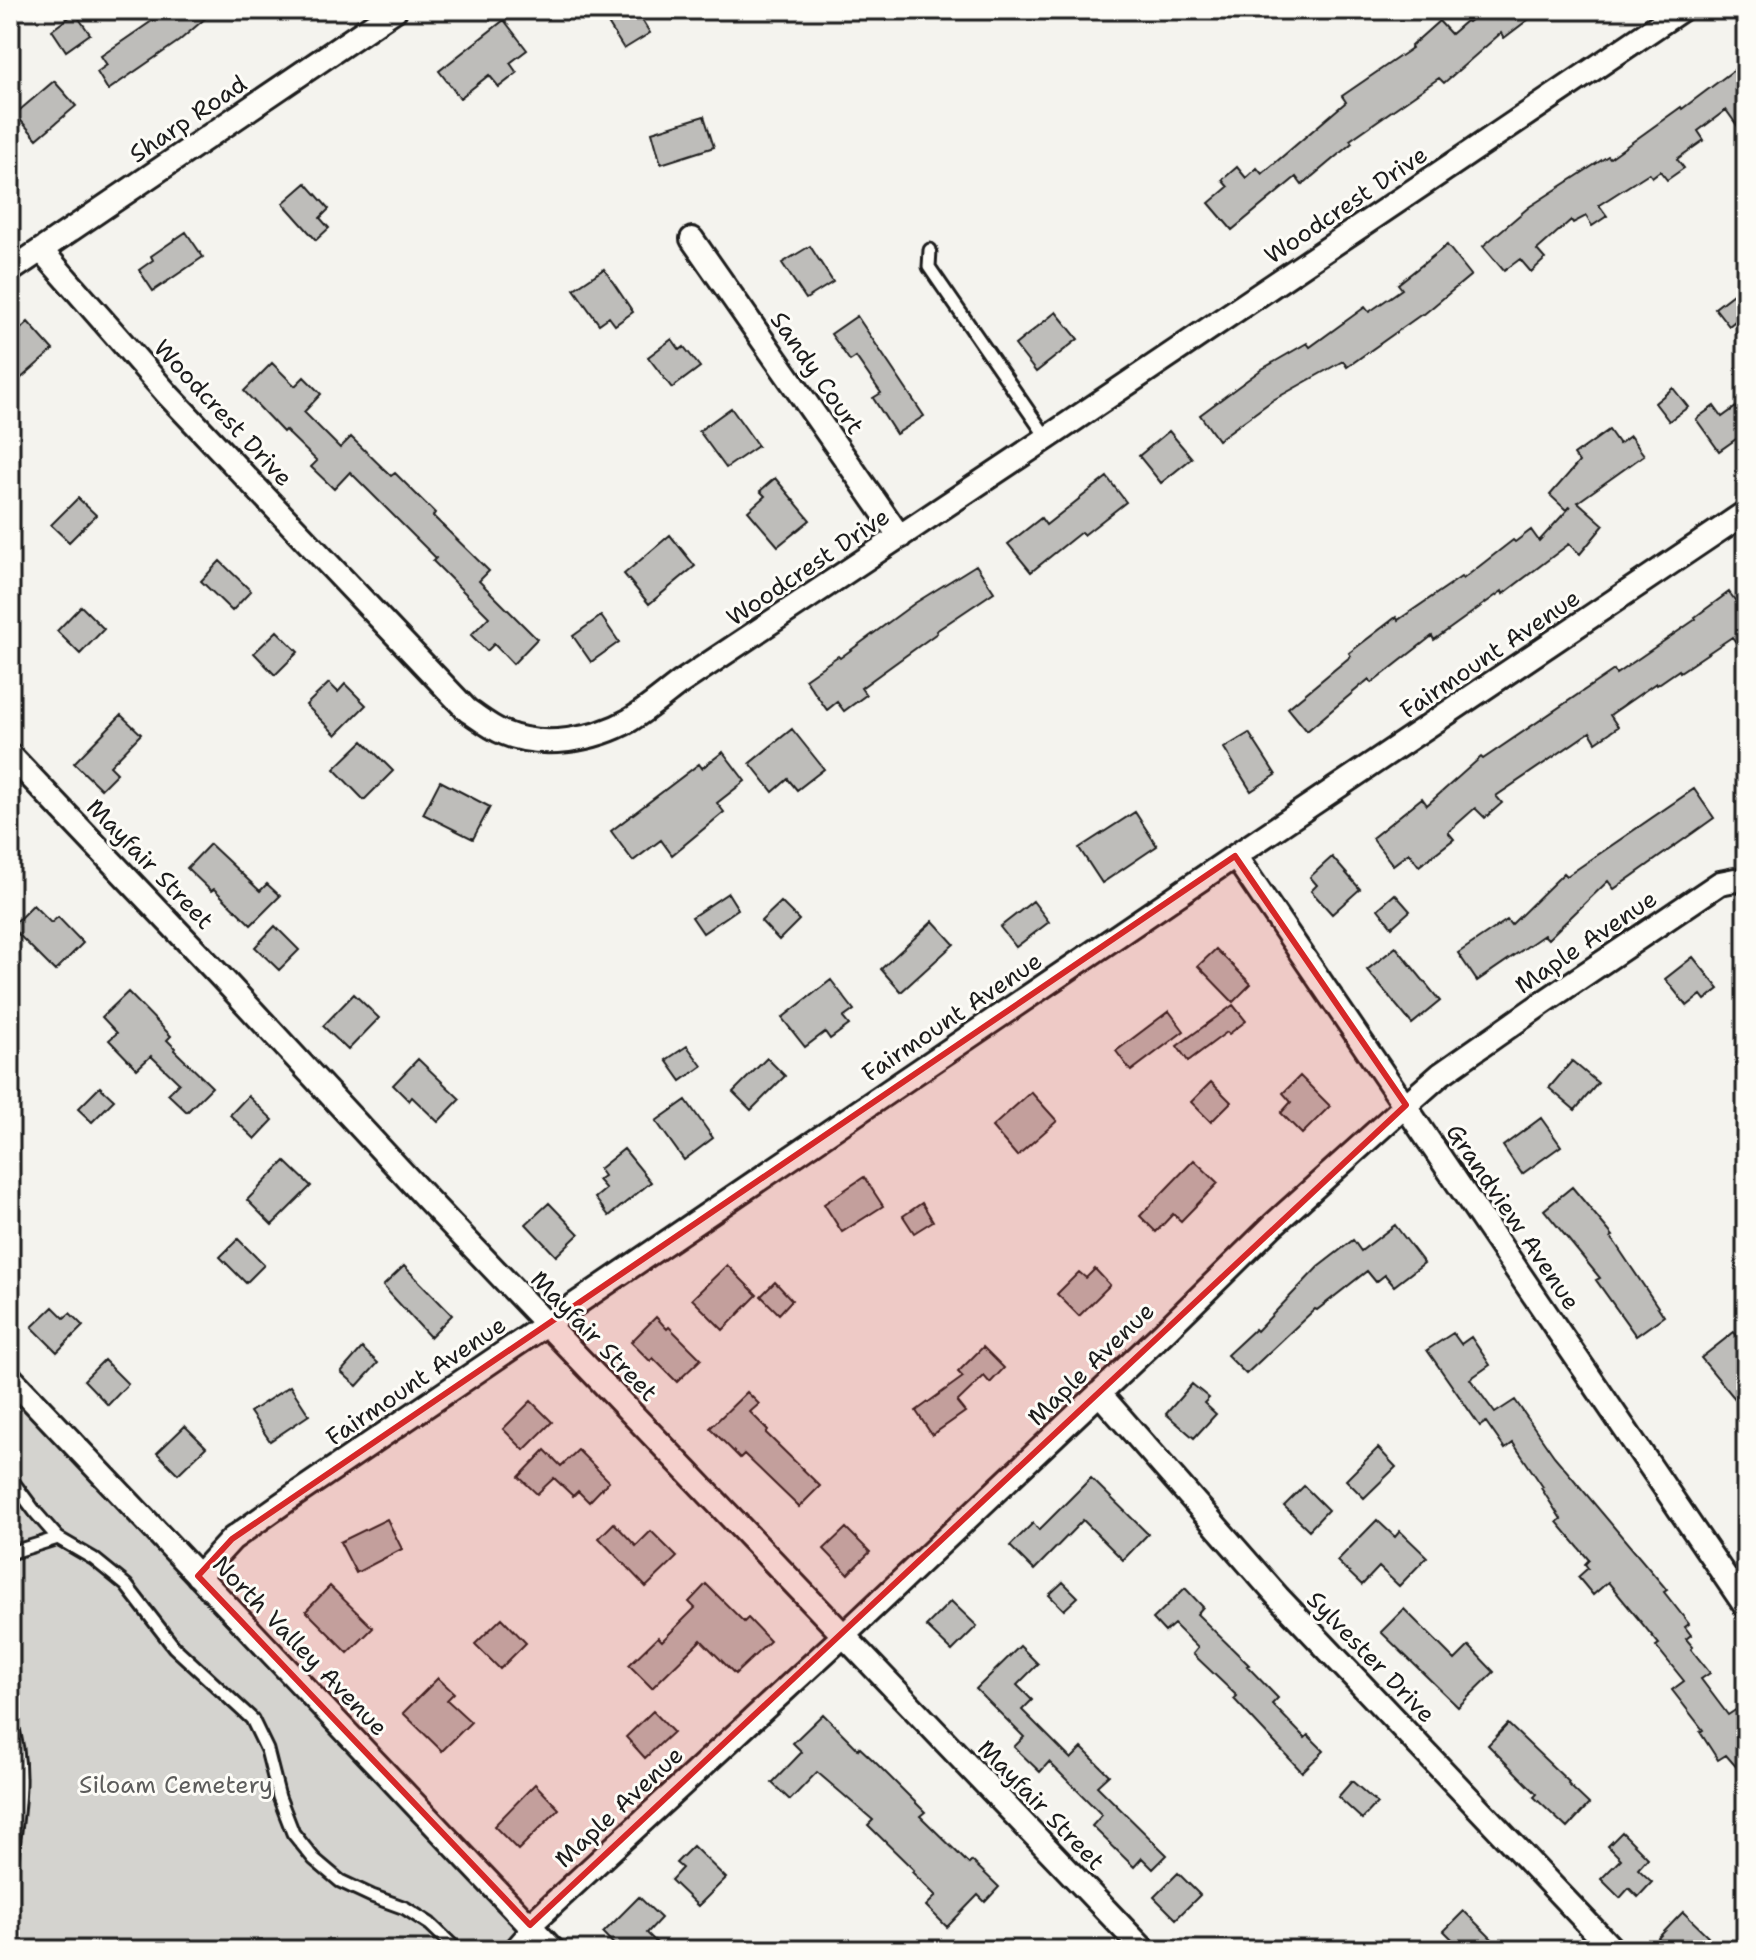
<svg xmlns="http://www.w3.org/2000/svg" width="1756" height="1960" font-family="'Shantell Sans',sans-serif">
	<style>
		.green { fill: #d4d3cf; stroke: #787876; stroke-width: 2 }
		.building { fill: #bebdba; stroke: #1c1c1c; stroke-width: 2 }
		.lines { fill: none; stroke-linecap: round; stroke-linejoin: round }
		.service-casing { stroke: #1c1c1c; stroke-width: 17 }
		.minor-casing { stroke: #1c1c1c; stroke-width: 28 }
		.service { stroke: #fdfcf7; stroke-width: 11 }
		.minor { stroke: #fdfcf7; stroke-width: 22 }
		.marked { fill: #d62828; fill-opacity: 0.2; stroke: #d62828; stroke-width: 6; stroke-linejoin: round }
		.labels { text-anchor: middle; stroke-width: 6; stroke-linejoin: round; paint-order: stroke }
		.street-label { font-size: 24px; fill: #1c1c1c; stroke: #fdfcf7 }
		.park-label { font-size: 24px; fill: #5c5c5b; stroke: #fdfcf7 }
	</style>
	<rect width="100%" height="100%" fill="#f4f3ee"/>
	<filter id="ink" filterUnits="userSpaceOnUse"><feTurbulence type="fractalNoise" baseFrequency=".0125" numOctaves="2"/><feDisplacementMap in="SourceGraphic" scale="16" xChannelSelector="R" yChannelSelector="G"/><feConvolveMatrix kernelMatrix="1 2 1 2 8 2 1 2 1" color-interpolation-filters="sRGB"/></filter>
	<g filter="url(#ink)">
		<path class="green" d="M10,1371L563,1950H10Z"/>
		<path class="building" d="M168,10H215L179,41L108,90L97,72L107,65L101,56Z
			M623,10H636L650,33L624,49L606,20Z
			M1484,10H1541L1504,38L1501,33L1444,83L1439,78L1350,140L1352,143L1302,185L1296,177L1232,230L1209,203L1228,187L1222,180L1237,167L1246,178L1257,168L1262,174L1346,102L1342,96L1412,48L1411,46L1439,21L1451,34L1466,21L1468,22Z
			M75,13L90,34L66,51L52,30Z
			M504,20L527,50L510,63L517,73L499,87L489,75L460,98L439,71Z
			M1746,61V138L1726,110L1698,131L1704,140L1677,159L1684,168L1667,180L1660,171L1652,177L1649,173L1599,205L1607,216L1592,226L1586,216L1573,223L1571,220L1537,250L1545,259L1531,272L1520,259L1504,271L1483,246L1529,207L1608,156L1610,158L1681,107L1682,109Z
			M54,81L76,106L37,139L15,114Z
			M704,116L714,147L661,164L652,132Z
			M306,183L329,209L320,218L329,228L316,240L283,203Z
			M186,232L203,257L153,291L139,270L153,260L151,256Z
			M1447,245L1471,275L1423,315L1422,314L1347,367L1343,361L1273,400L1218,440L1200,415L1262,369L1307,343L1310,347L1365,307L1369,312L1402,289L1398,284Z
			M810,246L833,282L806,299L782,263Z
			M604,269L633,312L615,325L609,317L599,324L574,289Z
			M1746,284V312L1729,326L1715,308Z
			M1056,312L1078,339L1036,372L1015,345Z
			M857,316L924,416L896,434L873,398L881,393L856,357L850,361L831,334Z
			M28,322L53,350L10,388V339Z
			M672,339L680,350L684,347L700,367L672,388L648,357Z
			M272,363L295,386L304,377L321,394L304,412L340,448L351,437L391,476L395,473L435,513L433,516L489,571L479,581L537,639L513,664L494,644L487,651L471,635L489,617L433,561L436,558L350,472L334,489L311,467L317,461L285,430L283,432L244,391Z
			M1673,388L1688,407L1669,421L1655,403Z
			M1714,406L1722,417L1736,407L1746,421V432L1719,451L1696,419Z
			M731,408L758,446L726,468L699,431Z
			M1609,430L1619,444L1630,436L1644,455L1578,502L1604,525L1580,554L1569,544L1503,594L1502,591L1434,640L1432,636L1372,683L1369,679L1307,731L1288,708L1351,656L1349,653L1396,617L1398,620L1461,577L1463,579L1513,540L1515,542L1531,530L1539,541L1571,506L1566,510L1550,495L1579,462L1574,455Z
			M1169,431L1192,458L1161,483L1139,456Z
			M1107,477L1126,502L1084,535L1081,532L1031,572L1008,544L1041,518L1046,525Z
			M775,478L810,520L778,546L748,511L765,496L760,491Z
			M78,498L96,515L69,542L51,525Z
			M670,535L695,566L649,604L624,574Z
			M220,561L251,591L232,611L201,581Z
			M976,565L994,592L936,631L937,633L861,688L866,695L844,711L837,702L827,710L805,679L838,656L840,658L915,603Z
			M1729,592L1746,615V656L1732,637L1680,672L1679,670L1657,685L1656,683L1610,715L1618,727L1596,742L1590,732L1496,796L1502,803L1485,818L1475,808L1448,832L1454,839L1419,866L1409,853L1393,865L1372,838L1422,798L1427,805L1481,757L1483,759L1614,670L1616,674L1696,619L1695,617Z
			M81,606L104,629L80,654L57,631Z
			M601,616L619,642L591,662L573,636Z
			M277,631L298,652L275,675L254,653Z
			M329,683L338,692L345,684L366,705L336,735L306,705Z
			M121,715L141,734L110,766L117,773L101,789L74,763Z
			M792,729L824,769L797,790L788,779L773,792L750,763Z
			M1249,733L1276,775L1251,791L1224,748Z
			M363,741L393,771L364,800L334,769Z
			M723,752L745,781L717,803L724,812L672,855L661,840L633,861L611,831L699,764L702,768Z
			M440,781L490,807L473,839L423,814Z
			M1694,789L1714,818L1614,889L1608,881L1548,939L1544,935L1477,981L1458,953L1507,920L1511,925L1564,873L1567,876Z
			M1135,812L1157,846L1102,883L1079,848Z
			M210,844L260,891L267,884L280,896L251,925L214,889L211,891L187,868Z
			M1332,857L1360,889L1332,914L1311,891L1317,885L1310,877Z
			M728,893L738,909L703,933L692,917Z
			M1395,894L1410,911L1392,927L1378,909Z
			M1033,901L1049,922L1016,947L1000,927Z
			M781,902L799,920L779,940L761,921Z
			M33,905L51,923L58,917L83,943L55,971L11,927Z
			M933,921L954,944L901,992L881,969Z
			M275,926L299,950L279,970L255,947Z
			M1396,947L1440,1001L1412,1024L1367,970Z
			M1216,949L1251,984L1233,1002L1198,966Z
			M1693,957L1719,989L1705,1000L1701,995L1687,1006L1665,979Z
			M831,980L854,1010L843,1018L849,1025L830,1039L825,1032L805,1047L782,1018Z
			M128,992L171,1036L167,1040L175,1048L174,1050L212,1087L187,1112L168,1094L179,1083L151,1056L137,1069L109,1040L117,1033L102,1017Z
			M354,994L379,1018L348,1050L323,1026Z
			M1233,1005L1246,1021L1229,1034L1227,1032L1188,1061L1177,1046Z
			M1169,1011L1184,1031L1131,1071L1116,1051Z
			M687,1046L702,1066L681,1081L666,1060Z
			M767,1058L785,1076L751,1110L733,1092Z
			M418,1059L460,1099L438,1122L412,1097L409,1101L393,1085Z
			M1572,1061L1598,1083L1575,1110L1549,1088Z
			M1300,1076L1330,1106L1302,1134L1281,1113L1291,1102L1283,1093Z
			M1211,1082L1231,1102L1211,1122L1191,1102Z
			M100,1087L114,1100L92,1122L78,1109Z
			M1031,1092L1057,1121L1017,1156L992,1127Z
			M248,1096L273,1120L255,1139L230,1115Z
			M686,1100L713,1138L684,1160L656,1121Z
			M1541,1118L1561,1146L1522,1174L1503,1146Z
			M624,1149L651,1182L609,1216L595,1198L606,1189L598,1180L604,1176L599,1169Z
			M1194,1160L1218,1183L1181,1221L1173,1214L1156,1232L1140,1216Z
			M285,1161L311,1186L272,1225L247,1200Z
			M864,1177L883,1206L842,1232L824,1204Z
			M1572,1187L1613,1236L1611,1237L1664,1316L1636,1336L1596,1280L1600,1278L1544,1210Z
			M549,1203L579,1234L556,1256L526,1224Z
			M922,1203L933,1221L914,1233L903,1216Z
			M1395,1225L1424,1263L1394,1286L1385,1275L1376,1282L1367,1271L1317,1310L1315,1309L1246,1374L1227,1355L1255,1329L1257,1331L1318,1267L1353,1240L1361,1251Z
			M238,1239L264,1265L246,1283L220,1257Z
			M727,1265L757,1295L723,1330L692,1299Z
			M404,1266L452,1315L430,1337L383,1286Z
			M1095,1269L1110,1285L1079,1316L1057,1294L1079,1272L1086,1278Z
			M775,1282L792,1300L779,1314L761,1296Z
			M53,1307L64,1318L70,1313L83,1326L57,1352L32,1327Z
			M656,1317L667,1329L669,1327L701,1359L677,1382L653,1358L650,1361L631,1342Z
			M1734,1332L1746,1347V1412L1701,1358Z
			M1453,1333L1461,1344L1471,1337L1490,1365L1470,1379L1495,1413L1515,1400L1554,1456L1667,1590L1664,1592L1689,1624L1685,1627L1691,1635L1686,1639L1693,1647L1691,1649L1710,1673L1701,1679L1728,1715L1746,1703V1778L1726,1755L1718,1760L1700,1732L1703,1730L1672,1690L1684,1681L1656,1646L1659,1644L1608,1582L1593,1595L1578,1577L1588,1568L1585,1564L1589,1560L1557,1522L1561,1519L1541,1488L1543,1487L1513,1443L1505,1449L1486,1422L1480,1426L1427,1350Z
			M983,1347L1004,1368L990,1383L984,1376L957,1402L965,1412L932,1435L916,1411L963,1377L958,1372Z
			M362,1348L378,1363L357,1386L341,1372Z
			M104,1360L128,1384L108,1405L84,1380Z
			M1192,1384L1209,1398L1204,1403L1216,1414L1194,1438L1166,1414Z
			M290,1386L309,1415L270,1441L250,1412Z
			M747,1392L759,1404L750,1412L768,1430L766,1433L820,1486L799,1507L744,1454L740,1458L710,1428Z
			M531,1401L552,1422L524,1450L503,1429Z
			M185,1426L206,1447L178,1474L157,1453Z
			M1378,1448L1396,1467L1364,1498L1346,1480Z
			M545,1450L561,1466L578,1450L609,1481L589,1502L578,1491L573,1496L554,1478L537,1494L519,1477Z
			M1091,1478L1148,1534L1123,1560L1083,1520L1034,1570L1010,1546L1033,1523L1039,1530Z
			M1304,1486L1328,1510L1309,1530L1284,1506Z
			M387,1519L402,1549L356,1573L340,1542Z
			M1377,1520L1395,1537L1400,1531L1427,1557L1399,1586L1379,1567L1362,1585L1337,1561Z
			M614,1523L636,1546L651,1531L677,1557L646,1587L599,1538Z
			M846,1528L870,1552L848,1574L824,1549Z
			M1063,1582L1078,1597L1064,1610L1049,1595Z
			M706,1584L744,1622L748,1618L770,1641L735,1674L701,1640L652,1688L629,1665L658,1637L662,1641L695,1608L689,1602Z
			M330,1586L373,1628L348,1653L306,1611Z
			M1185,1588L1203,1607L1197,1614L1249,1665L1247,1666L1278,1698L1272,1704L1305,1738L1308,1735L1324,1751L1302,1772L1234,1699L1237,1696L1193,1654L1198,1648L1174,1624L1165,1632L1153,1619Z
			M951,1601L977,1626L952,1651L926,1626Z
			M1404,1609L1455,1660L1469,1646L1494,1672L1458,1707L1381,1632Z
			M502,1618L526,1643L500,1669L475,1644Z
			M1020,1646L1038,1664L1017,1685L1032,1700L1022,1710L1071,1759L1082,1748L1109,1775L1097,1786L1167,1855L1153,1869L1142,1858L1134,1867L1092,1826L1102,1815L1049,1762L1040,1772L1014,1747L1024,1737L976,1689Z
			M438,1678L454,1693L447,1700L471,1722L442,1751L403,1713Z
			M653,1711L673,1732L645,1758L626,1737Z
			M823,1714L858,1749L859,1747L874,1761L925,1812L920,1816L969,1864L972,1861L999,1887L985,1902L978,1895L947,1927L926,1906L936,1896L912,1872L914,1870L868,1825L873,1820L817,1772L790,1800L772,1783L802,1752L793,1743Z
			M1508,1724L1569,1782L1568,1784L1589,1804L1567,1828L1534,1797L1537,1794L1488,1745Z
			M1352,1781L1377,1803L1362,1819L1338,1797Z
			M535,1784L559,1809L518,1850L494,1826Z
			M1622,1832L1648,1858L1638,1869L1652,1882L1638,1897L1629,1888L1620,1898L1601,1879L1621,1859L1608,1846Z
			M693,1846L726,1878L698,1906L671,1880L682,1868L676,1863Z
			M1178,1873L1200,1895L1176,1919L1154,1897Z
			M639,1897L661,1918L647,1933L664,1950H619L603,1933Z
			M1464,1911L1503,1950H1463L1444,1931Z
			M1683,1912L1708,1936L1695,1950H1671L1658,1938Z"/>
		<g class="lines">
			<defs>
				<path id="service" d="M930,250L929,267L1047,438
					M10,1478L36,1513L58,1538L94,1559L126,1585L174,1647L252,1719L267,1750L279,1797L293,1833L314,1859L340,1881L372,1896L405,1908L430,1924L457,1950
					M10,1553L58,1538
					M10,1720C27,1769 16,1820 10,1870
					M508,1950L530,1925"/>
				<path id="minor" d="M692,239L900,537
					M41,250L169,396L467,710C479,718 491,728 504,733C542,749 595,740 630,720C648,709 664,695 680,683L1047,438L1681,10
					M10,271L395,10
					M10,755L221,977L428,1200L1144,1950
					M1235,856L1746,1607
					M10,1377L553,1950
					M1099,1393L1278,1597L1613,1950
					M198,1576L232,1539L283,1503L1235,856L1746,512
					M530,1925L843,1636L1163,1333L1273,1225L1406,1105L1441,1074L1544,1002L1720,883L1735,880L1746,882"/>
			</defs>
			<use href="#service" class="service-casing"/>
			<use href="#minor" class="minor-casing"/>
			<use href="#service" class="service"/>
			<use href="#minor" class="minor"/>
		</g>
	</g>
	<path class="marked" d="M1235,856L1406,1105L530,1925L198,1576L232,1539Z"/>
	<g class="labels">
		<g class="street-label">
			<text transform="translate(188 119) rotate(-34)" y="8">Sharp Road</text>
			<text transform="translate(1346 205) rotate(-34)" y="8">Woodcrest Drive</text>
			<text transform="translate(817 373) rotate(55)" y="8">Sandy Court</text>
			<text transform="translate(223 413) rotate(47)" y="8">Woodcrest Drive</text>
			<text transform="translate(808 567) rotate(-34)" y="8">Woodcrest Drive</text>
			<text transform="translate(1490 654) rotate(-34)" y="8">Fairmount Avenue</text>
			<text transform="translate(150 864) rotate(46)" y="8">Mayfair Street</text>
			<text transform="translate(1586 942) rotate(-34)" y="8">Maple Avenue</text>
			<text transform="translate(952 1017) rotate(-34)" y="8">Fairmount Avenue</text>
			<text transform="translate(1513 1217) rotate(56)" y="8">Grandview Avenue</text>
			<text transform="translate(594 1336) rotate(46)" y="8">Mayfair Street</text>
			<text transform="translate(1091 1364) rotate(-44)" y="8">Maple Avenue</text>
			<text transform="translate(416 1381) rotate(-34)" y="8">Fairmount Avenue</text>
			<text transform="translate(300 1646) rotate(46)" y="8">North Valley Avenue</text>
			<text transform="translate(1371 1657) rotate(46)" y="8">Sylvester Drive</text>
			<text transform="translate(1041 1805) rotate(46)" y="8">Mayfair Street</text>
			<text transform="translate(619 1807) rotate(-43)" y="8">Maple Avenue</text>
		</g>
		<g class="park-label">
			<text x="176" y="1793">Siloam Cemetery</text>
		</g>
	</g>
	<rect width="1756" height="1960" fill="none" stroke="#fdfcf7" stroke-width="40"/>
	<rect x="20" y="20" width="1716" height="1920" fill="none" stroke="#1c1c1c" stroke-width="3" filter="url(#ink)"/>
</svg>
